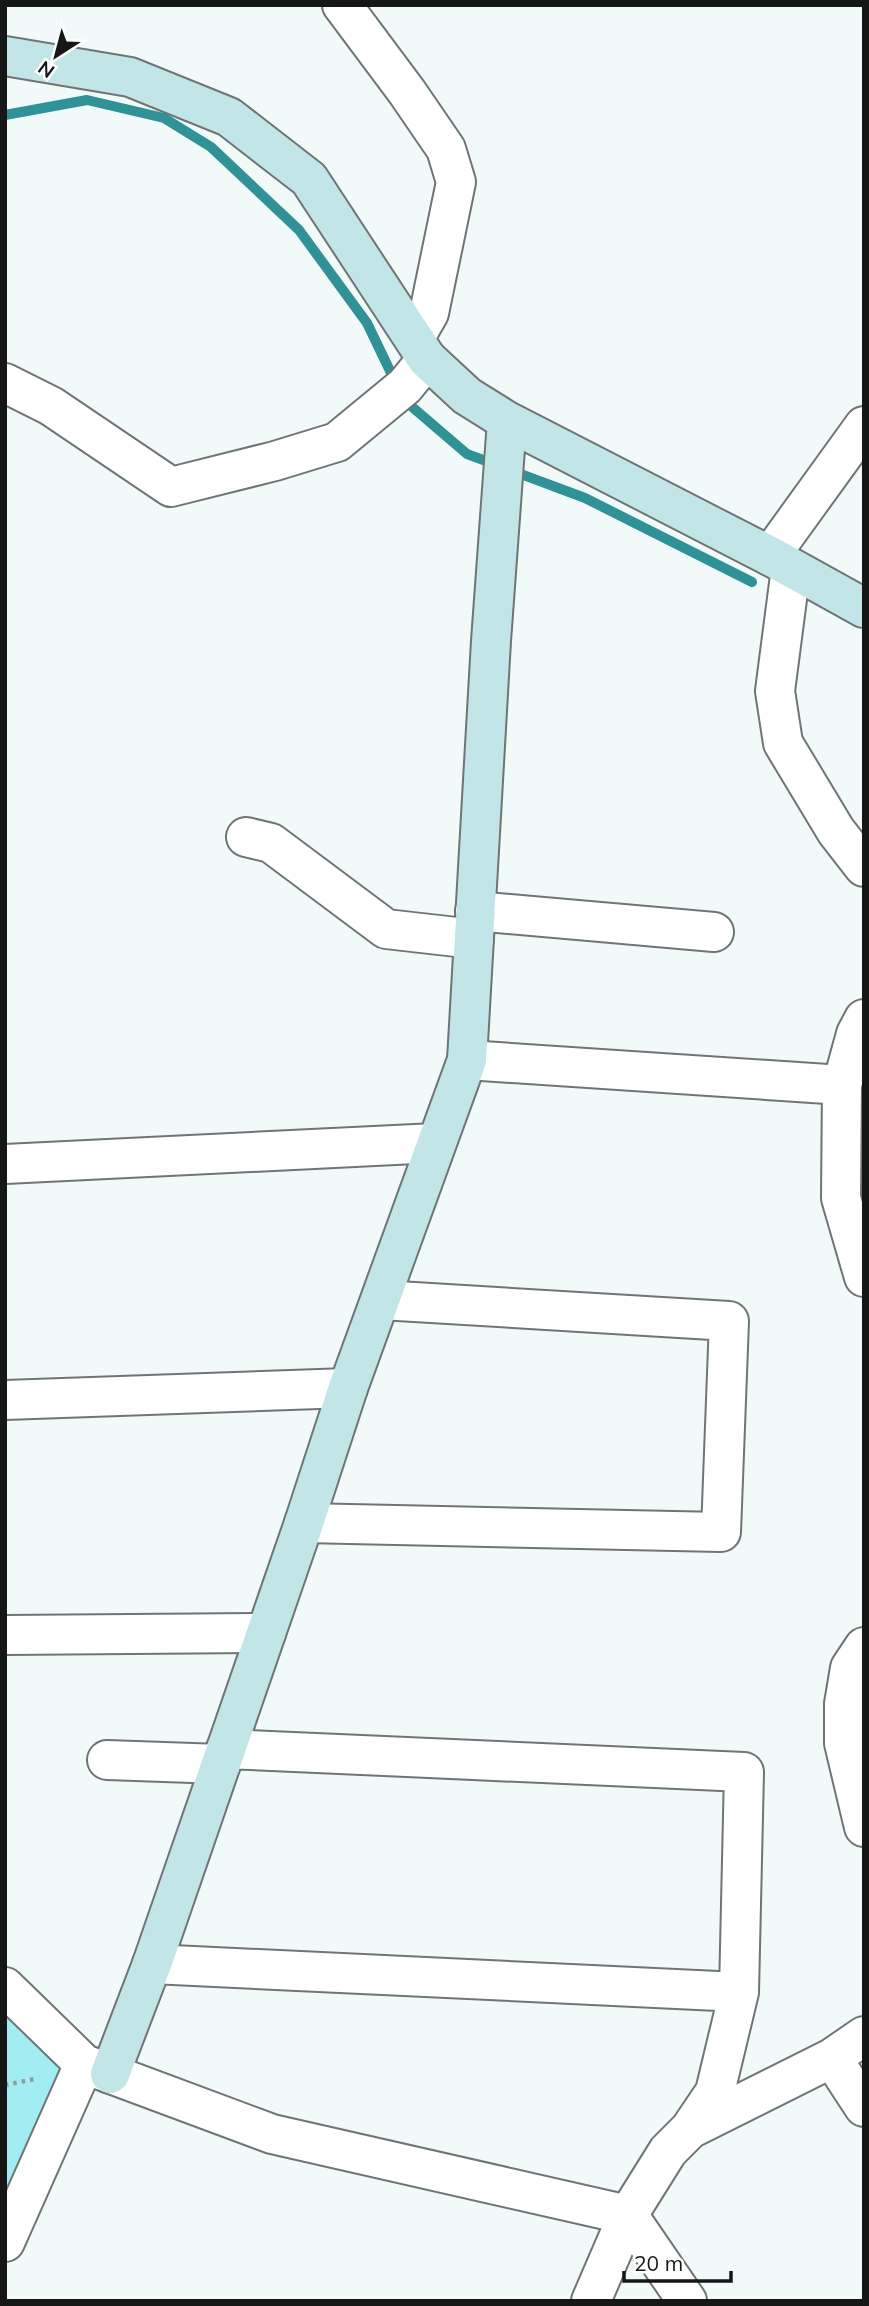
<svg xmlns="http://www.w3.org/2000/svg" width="869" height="2306" font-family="Mulish,sans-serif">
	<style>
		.green { fill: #a2edf2 }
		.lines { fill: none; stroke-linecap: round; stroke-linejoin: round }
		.stream { stroke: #2f9296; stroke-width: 10 }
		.street-casing { stroke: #6f7575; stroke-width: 42 }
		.secondary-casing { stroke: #6f7575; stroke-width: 42 }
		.path { stroke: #949999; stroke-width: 4.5; stroke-dasharray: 3.5 5; stroke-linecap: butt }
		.street { stroke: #fff; stroke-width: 38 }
		.secondary { stroke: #c2e5e7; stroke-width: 38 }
	</style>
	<rect width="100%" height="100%" fill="#f2f9f9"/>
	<path class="green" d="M5,2011L65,2074L5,2213Z"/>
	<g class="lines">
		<path class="stream" d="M5,115L87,100L164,118L211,147L299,230L367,323L404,400L467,454L585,498L752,582"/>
		<defs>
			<path id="street" d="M342,5L407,92L446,149L456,182L429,313L414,339
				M5,383L51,406L171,487L275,461L337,442L405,386L427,359
				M770,556L864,426
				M791,568L775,691L783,743L836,831L864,867
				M246,837L271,843L386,929L474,939
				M475,911L714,932
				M467,1060L842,1085L841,1198L864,1277
				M842,1085L856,1034L864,1019
				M5,1164L436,1143
				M5,1400L348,1388
				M304,1523L721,1532L729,1321L381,1300
				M5,1635L266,1633
				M864,1647L850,1668L844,1704V1743L864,1827
				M226,1749L744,1772L739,1992L715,2092L690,2129L668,2151L628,2215L591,2301
				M107,1760L221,1764
				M152,1964L739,1992
				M5,1987L84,2064
				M832,2058L864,2107
				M692,2128L832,2058L864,2036
				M5,2242L84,2064L272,2134L628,2215L687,2301"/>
			<path id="secondary" d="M5,56L130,77L229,117L309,179L427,359L467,396L507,421L770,556L864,608
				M110,2074L152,1964L304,1523L348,1388L467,1060L491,641L507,421"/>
		</defs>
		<use href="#street" class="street-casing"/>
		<use href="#secondary" class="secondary-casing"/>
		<path class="path" d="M5,2085L35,2079"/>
		<use href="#street" class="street"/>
		<use href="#secondary" class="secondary"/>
	</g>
	<rect width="869" height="2306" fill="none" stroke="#151717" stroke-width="14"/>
	<g transform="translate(56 56) rotate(216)" stroke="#ffffff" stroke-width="5" paint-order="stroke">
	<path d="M0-5L12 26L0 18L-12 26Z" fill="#151717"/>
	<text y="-10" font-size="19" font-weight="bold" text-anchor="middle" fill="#151717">N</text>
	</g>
	<path d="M624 2271v10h107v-10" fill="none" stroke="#151717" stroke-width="3.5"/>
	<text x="634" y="2271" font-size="21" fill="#151717" stroke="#ffffff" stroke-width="5" paint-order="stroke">20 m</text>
</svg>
